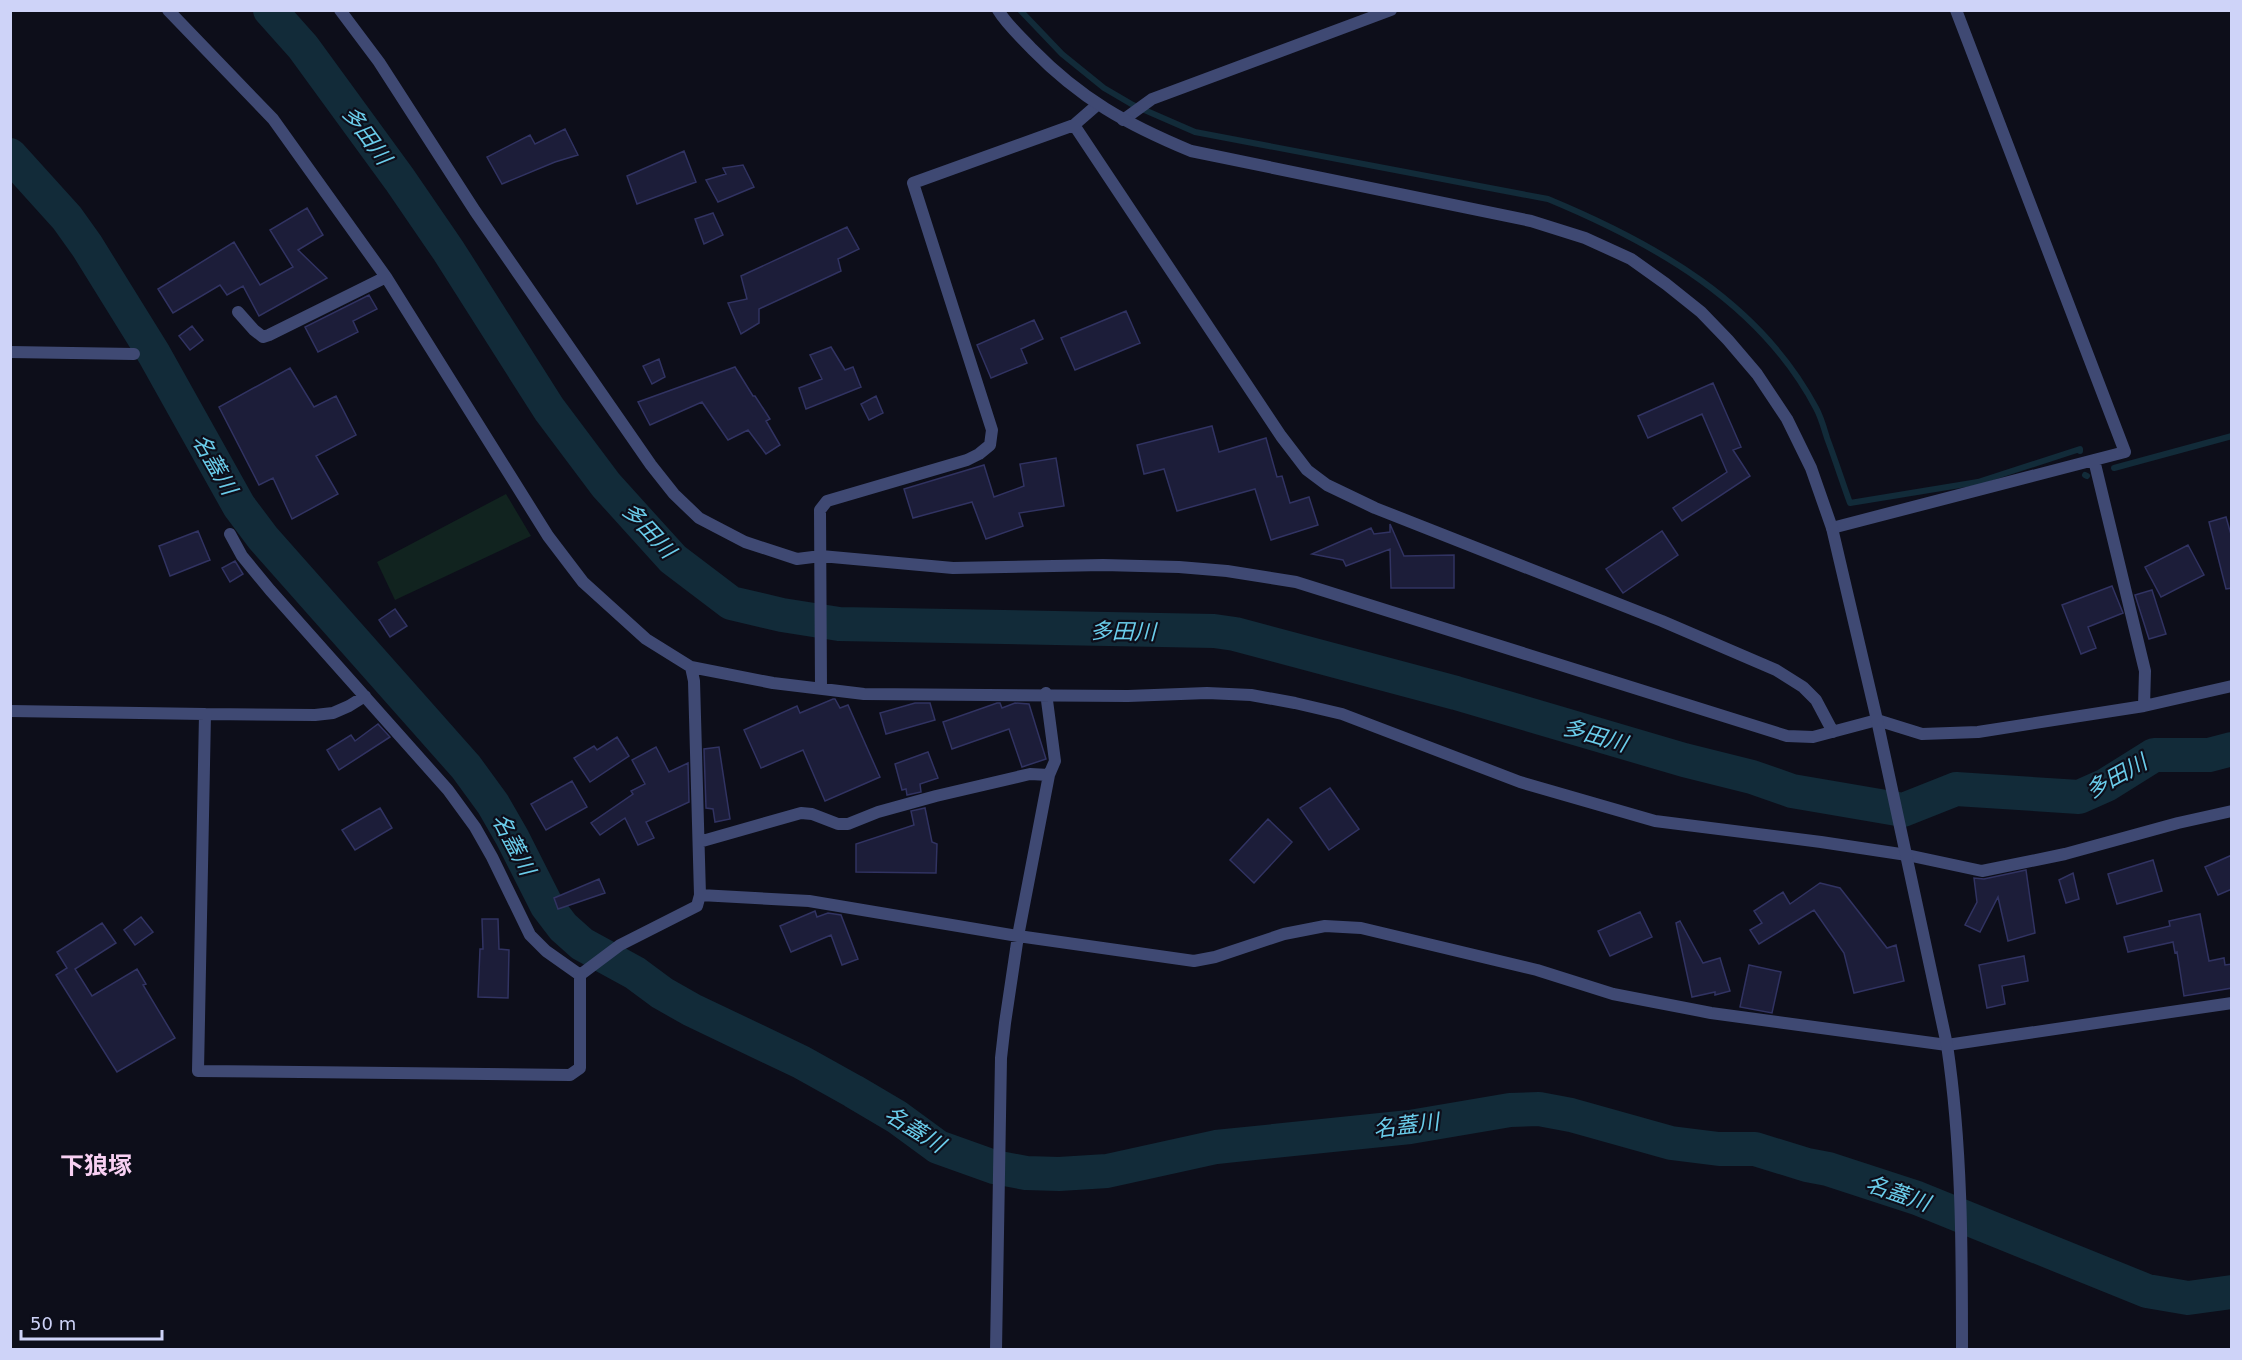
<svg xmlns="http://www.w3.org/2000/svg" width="2242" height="1360" font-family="'DejaVu Sans','Noto Sans JP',sans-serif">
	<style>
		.green { fill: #11231f }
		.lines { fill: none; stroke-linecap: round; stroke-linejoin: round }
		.stream { stroke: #122b39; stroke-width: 6 }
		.river { stroke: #122b39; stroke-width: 34 }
		.building { fill: #1c1d39; stroke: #313362; stroke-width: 1.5 }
		.minor { stroke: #3f4973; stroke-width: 12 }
		.tertiary { stroke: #3f4973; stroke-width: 12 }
		.labels { text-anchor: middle; stroke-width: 4.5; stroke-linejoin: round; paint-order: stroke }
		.water-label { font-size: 22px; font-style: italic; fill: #6accea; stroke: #0d0e1a }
		.quarter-label { font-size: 24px; font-weight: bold; fill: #f8d0f3; stroke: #0d0e1a }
	</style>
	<rect width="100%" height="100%" fill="#0d0e1a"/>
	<path class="green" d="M506,494L531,536L395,600L377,562Z"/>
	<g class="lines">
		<path class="stream" d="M1020,10L1062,54L1104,88L1133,105L1195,132L1548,199C1654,243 1760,302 1816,408C1821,417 1824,428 1827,438C1835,459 1842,481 1850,503L1978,482L2080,449V451
			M2114,468L2232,436
			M2085,475L2087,476"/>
		<path class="river" d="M270,10L303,47L400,180L448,250L549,409L606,485L673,559L731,603L782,615L839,624L1214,631L1235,634L1456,693L1684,760L1752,777L1792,791L1903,810L1956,789L2079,797L2106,785L2154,755H2209L2232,749
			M10,155L67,218L87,246L154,354L239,506L263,538L466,767L493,804L512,837L547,906L563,927L582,944L635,973L662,993L692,1010L801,1062L853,1091L897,1117L938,1147L994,1167L1026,1173L1059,1174L1107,1171L1216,1147L1410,1127L1510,1110L1539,1109L1571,1115L1671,1143L1719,1149H1755L1807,1165L1828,1169L1917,1198L2147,1291L2188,1298L2232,1292"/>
	</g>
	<path class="building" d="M565,129L578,155L555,162L502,184L487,157L530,135L535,144Z
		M684,151L696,182L637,204L627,176Z
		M743,165L754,187L718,202L706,180L726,174L723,168Z
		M307,208L323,235L298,250L327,278L259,316L243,286L227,295L220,285L173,313L158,289L234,242L260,285L293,267L270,230Z
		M713,213L723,235L704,244L695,219Z
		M847,227L859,249L838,259L841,271L759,309V323L741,334L728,303L747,299L741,276Z
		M369,295L377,309L353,321L358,332L318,352L305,327Z
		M1126,311L1140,343L1075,370L1061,338Z
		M1034,320L1043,339L1021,349L1027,363L991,378L977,345Z
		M192,326L203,340L190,350L179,336Z
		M831,347L845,370L853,367L861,387L806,409L799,388L822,379L810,355Z
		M659,359L665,377L652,384L643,366Z
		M735,367L753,396H755L770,419L766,421L780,445L766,454L748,430L728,440L702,402L650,425L638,402Z
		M290,368L314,407L336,396L356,435L316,456L338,494L292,519L273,478L259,485L219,407Z
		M1713,383L1741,447L1733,450L1750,476L1682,521L1673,508L1727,472L1702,414L1648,438L1638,416Z
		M876,396L883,413L869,420L861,404Z
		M1212,426L1219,452L1266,438L1277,477L1282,476L1290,503L1309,497L1318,525L1271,540L1255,489L1177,511L1164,469L1144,474L1137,445Z
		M1056,458L1064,506L1019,513L1023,526L986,539L972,502L913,518L904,489L984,465L994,497L1024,486L1020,464Z
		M2226,517L2232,538V588L2226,589L2209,522Z
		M1390,524L1404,556L1454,555V588H1391L1390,549L1346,566L1343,560L1312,554L1371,528L1374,534L1390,532Z
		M198,531L210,560L170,576L159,546Z
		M1662,531L1678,555L1623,593L1606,569Z
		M2188,545L2204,575L2161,597L2145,567Z
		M235,561L243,574L230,582L222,568Z
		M2112,586L2123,613L2088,627L2096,648L2081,654L2062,605Z
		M2152,590L2166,634L2149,639L2135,595Z
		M395,609L407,626L390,637L379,620Z
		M833,699H835L840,708L848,705L880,777L825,801L803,750L761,768L744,730L797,706L800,713Z
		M915,703H930L935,720L886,734L880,713Z
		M997,703H1000L1002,708L1015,703L1029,704L1046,759L1022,767L1009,729L952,749L943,722Z
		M378,724L390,737L339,770L327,750L351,735L355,741Z
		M617,737L629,756L590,782L574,758L594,746L597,750Z
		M656,747L669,772L688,763L689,802L646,822L654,838L638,845L625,818L600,835L591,823L633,794L631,791L645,784L632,760Z
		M719,747L730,819L715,822L713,809L706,808L704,749Z
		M928,752L938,778L920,784L921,792L907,795L906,789L902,790L895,764Z
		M572,781L587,807L546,830L531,804Z
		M1330,788L1359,829L1329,850L1300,808Z
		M380,808L392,828L355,850L342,830Z
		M925,808L932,842L937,844L936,873L856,872V844L914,825L911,811Z
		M1268,819L1292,842L1254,883L1230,860Z
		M2232,855V889L2218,895L2205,867Z
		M2153,860L2162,891L2117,904L2108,874Z
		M2026,870L2035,933L2008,941L1998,897L1980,932L1965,925L1977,902L1974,878L1984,879Z
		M2073,873L2079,899L2066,903L2059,880Z
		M599,879L605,893L558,909L554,898Z
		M1820,883L1840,888L1887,948L1896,945L1904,981L1854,993L1844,953L1814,910L1759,944L1750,930L1762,923L1754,911L1783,892L1790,904Z
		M815,911L817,917L828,913L841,915L858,959L842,965L831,935L791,952L780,926Z
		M1640,912L1652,937L1610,956L1598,931Z
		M2200,914L2209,961L2224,958L2225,965L2232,964V988L2184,996L2177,952L2175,953L2173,942L2128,952L2124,937L2170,926L2169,921Z
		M141,917L153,932L135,945L124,930Z
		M482,919H498L499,949L509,950L508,998L478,997L480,949H483Z
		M1680,921L1703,963L1720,958L1730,991L1715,995V992L1692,997L1676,923Z
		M102,923L116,943L75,969L92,996L137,969L146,984L143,985L175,1038L117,1072L56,975L67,968L57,952Z
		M2024,956L2028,981L2002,986L2005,1004L1987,1008L1979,965Z
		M1749,965L1781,972L1772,1013L1740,1007Z"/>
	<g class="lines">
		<path class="minor" d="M168,10L273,119L386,277L548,536L583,582L646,639L691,667L773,683L864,694L1128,696L1207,693L1251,695L1295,703L1342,714L1520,782L1655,821L1821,842L1907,855L1982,871L2065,854L2178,823L2232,811
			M340,10L379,62L475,211L651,465L674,494L699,518L745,542L797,559L821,556L953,568L1103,565L1179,567L1227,571L1296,582L1787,736L1813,737L1877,720L1922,734L1978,732L2144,706L2232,686
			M1956,10L2125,452L2094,460L2145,671L2144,706
			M1097,105L1074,125L1281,436L1307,470L1327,485L1375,508L1662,621L1776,670L1803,687L1816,700L1833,732
			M1123,120L1152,99L1391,10
			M238,312L254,330L263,337L269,335L386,277
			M10,352L134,354
			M1832,528L2094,460
			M230,534L242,556L270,590L448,790L475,827L492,857L530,935L546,951L580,975
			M821,689L820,510L827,501L967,460L979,454L990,445L992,430L913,183L1074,125
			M10,711L205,714L198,1071L570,1075L580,1068V975L620,945L697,906L700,895L694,681L691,667
			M205,714L315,715L333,713L349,706L365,696
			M699,842L801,813L812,814L838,824H848L878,812L936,796L1030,774L1049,775
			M700,895L809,901L1018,936L1194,961L1215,957L1284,934L1325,926L1361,928L1537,970L1613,994L1711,1013L1947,1045L2232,1003
			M996,1350L1001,1058L1005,1023L1018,936L1049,775L1055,761L1046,693"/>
		<path class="tertiary" d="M998,10C1007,25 1020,36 1032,49C1081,99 1126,124 1191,151L1531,221L1585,238L1631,259L1666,284L1701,312L1728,340L1757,374L1787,419L1811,468L1832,528L1877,720L1947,1045C1962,1145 1962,1248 1962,1350"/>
	</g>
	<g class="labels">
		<g class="water-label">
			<text transform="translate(367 135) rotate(54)" y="8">多田川</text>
			<text transform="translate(215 464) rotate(60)" y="8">名蓋川</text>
			<text transform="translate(649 530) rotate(47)" y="8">多田川</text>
			<text transform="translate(1123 631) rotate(1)" y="8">多田川</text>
			<text transform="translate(1595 735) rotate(16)" y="8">多田川</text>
			<text transform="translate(2116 776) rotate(-29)" y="8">多田川</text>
			<text transform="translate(514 844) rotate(62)" y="8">名蓋川</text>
			<text transform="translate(1406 1125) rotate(-7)" y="8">名蓋川</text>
			<text transform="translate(915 1129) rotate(32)" y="8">名蓋川</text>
			<text transform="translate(1898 1193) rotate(19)" y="8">名蓋川</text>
		</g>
		<g class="quarter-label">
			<text x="96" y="1174">下狼塚</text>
		</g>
	</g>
	<rect width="2242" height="1360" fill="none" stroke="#ced3f8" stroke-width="24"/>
	<path d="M21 1330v9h141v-9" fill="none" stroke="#ced3f8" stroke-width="3"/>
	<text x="30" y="1330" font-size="18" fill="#ced3f8" stroke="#0d0e1a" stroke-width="4.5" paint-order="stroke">50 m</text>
</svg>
